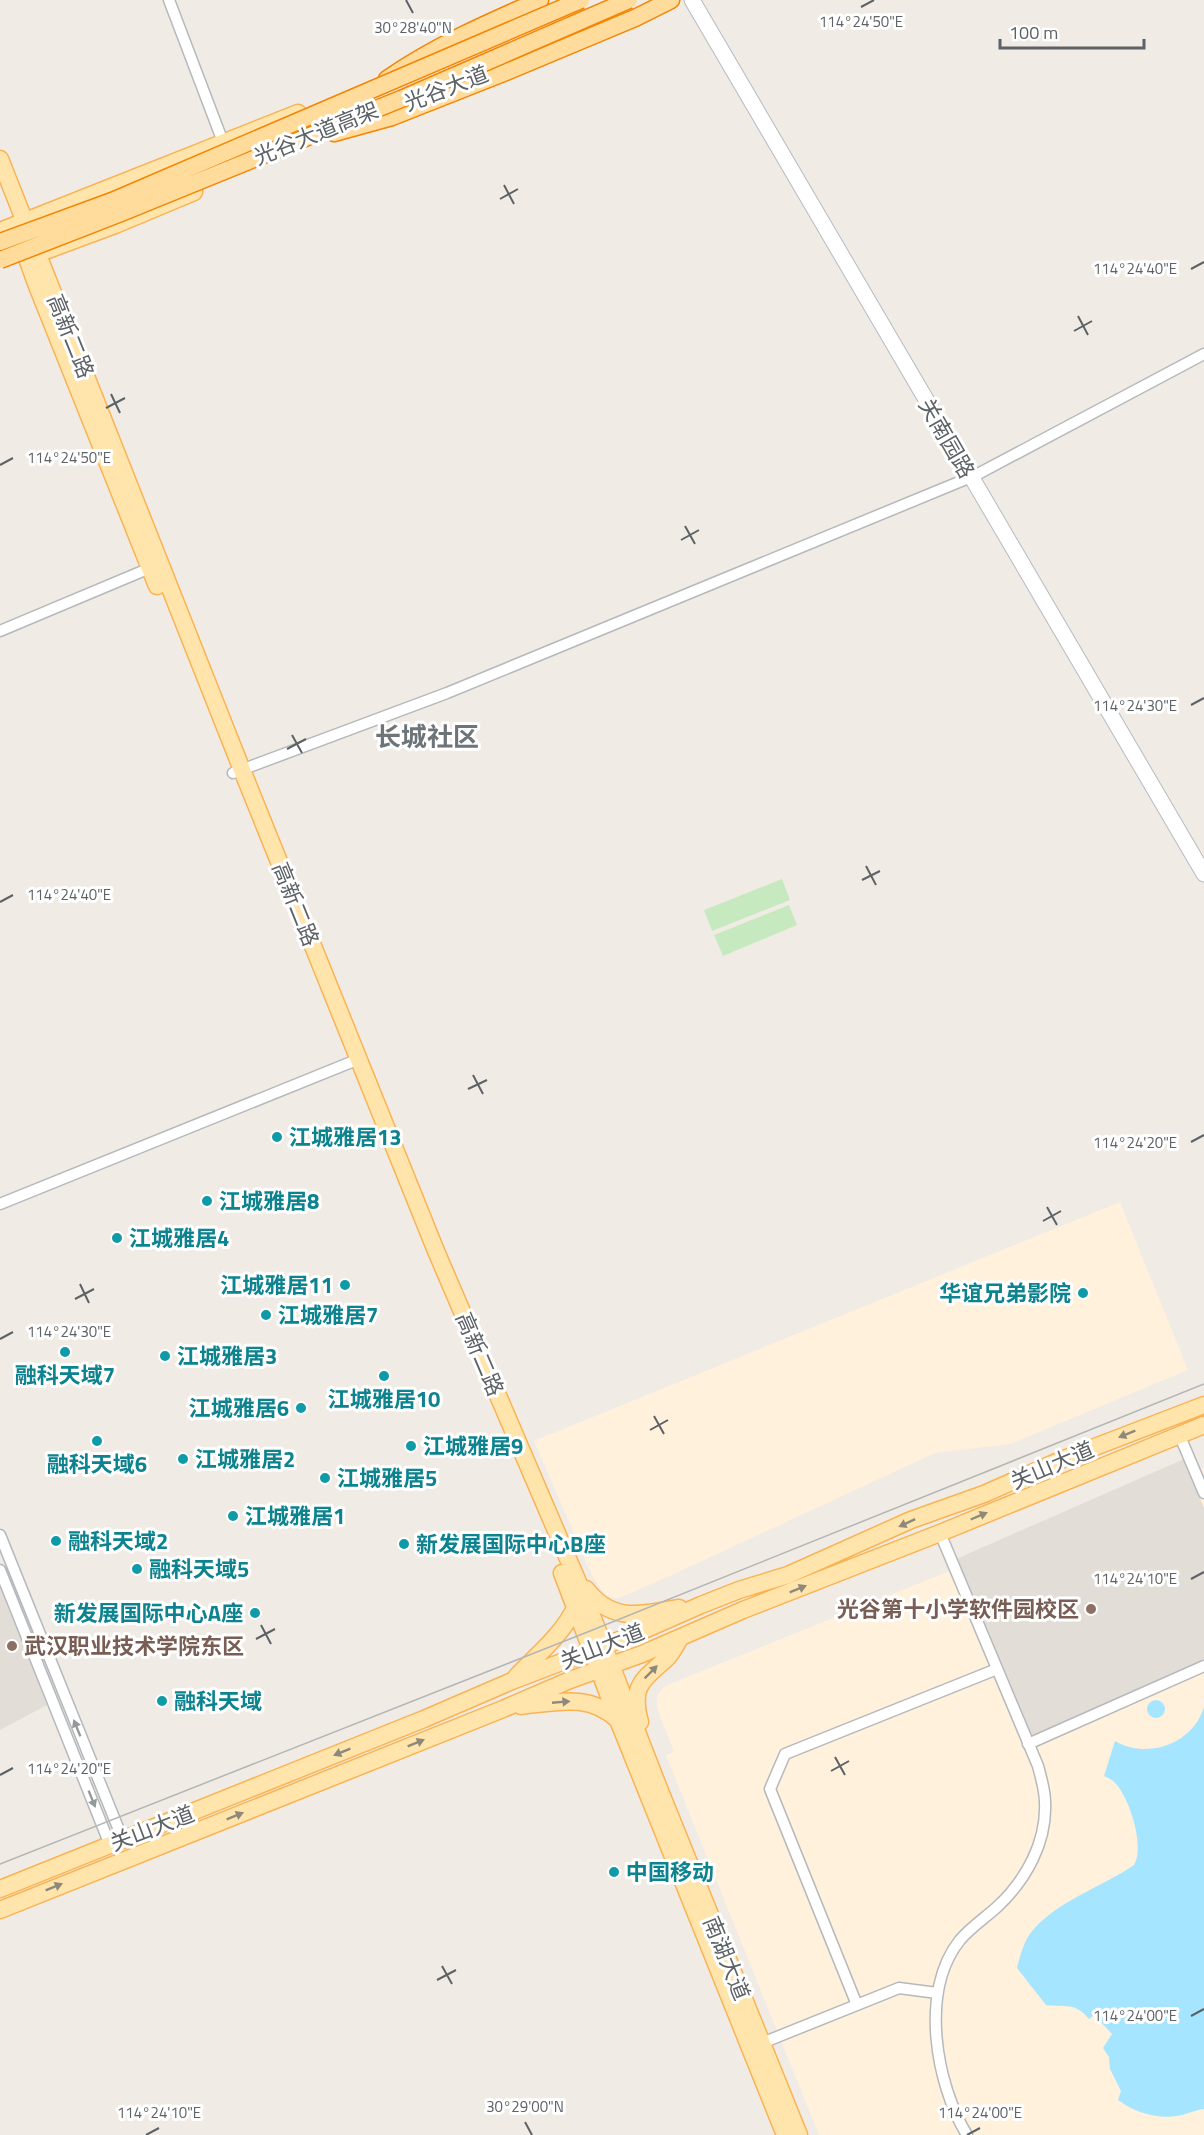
<svg xmlns="http://www.w3.org/2000/svg" width="1204" height="2135" font-family="'Titillium Web','Noto Sans SC',sans-serif">
	<style>
		.commercial { fill: #fff1db }
		.education { fill: #e2ddd6 }
		.green { fill: #c6e9c0 }
		.water { fill: #a6e5ff }
		.lines { fill: none; stroke-linecap: round; stroke-linejoin: round }
		.minor-casing { stroke: #b5b9bc; stroke-width: 13 }
		.secondary-casing { stroke: #b6bbc0; stroke-width: 17 }
		.primary-casing { stroke: #fab354; stroke-width: 19 }
		.trunk-casing { stroke: #f58400; stroke-width: 19 }
		.minor { stroke: #fff; stroke-width: 10 }
		.secondary { stroke: #fff; stroke-width: 15 }
		.primary { stroke: #ffe5ab; stroke-width: 16 }
		.trunk { stroke: #ffdb9c; stroke-width: 16 }
		.tram { stroke: #b4b5b6; stroke-width: 1.5 }
		.trunk-bridge-casing { stroke: #f58400; stroke-width: 19; stroke-linecap: butt }
		.trunk-bridge { stroke: #ffdb9c; stroke-width: 16 }
		.oneway { fill: #8e897b }
		.oneway2 { fill: #96999c }
		.ticks { fill: none; stroke: #5d6266; stroke-width: 2 }
		.culture-dot { fill: #0f9aa8; stroke: #fff; stroke-width: 2 }
		.education-dot { fill: #8d6e63; stroke: #fff; stroke-width: 2 }
		.labels { text-anchor: middle; stroke-width: 6; stroke-linejoin: round; paint-order: stroke }
		.street-label { font-size: 22px; fill: #5d6266; stroke: #fff }
		.culture-label { font-size: 22px; font-weight: bold; fill: #0d838f; stroke: #fff; text-anchor: start }
		.education-label { font-size: 22px; font-weight: bold; fill: #785e54; stroke: #fff; text-anchor: end }
		.quarter-label { font-size: 26px; font-weight: bold; fill: #6e7578; stroke: #fff }
		.ticks-label { font-size: 15px; text-anchor: middle; fill: #5d6266; stroke: #fff; stroke-width: 6; stroke-linejoin: round; paint-order: stroke }
	</style>
	<rect width="100%" height="100%" fill="#f0ece5"/>
	<path class="commercial" d="M1120,1202L1188,1370L1010,1444L935,1453L663,1579L619,1598H610L603,1592L592,1575L534,1441Z
		M1204,1468V2135H819L666,1755L674,1752L657,1708V1695L665,1686Z"/>
	<path class="education" d="M1184,1459L1204,1508V1659L1031,1736L956,1559Z
		M0,1586L47,1705L0,1730Z"/>
	<path class="green" d="M782,879L790,900L712,931L704,910Z
		M789,905L797,925L723,956L714,935Z"/>
	<path class="water" d="M1147 1709a9 9 0 1 1 18 0a9 9 0 1 1-18 0Z
		M1204,1707V2109C1194,2110 1186,2115 1176,2116C1156,2119 1134,2112 1118,2100L1121,2091L1110,2069L1109,2057L1103,2048L1112,2034L1094,2015L1089,2019C1074,2001 1066,2008 1046,2005L1017,1968C1020,1956 1024,1940 1033,1930C1059,1900 1102,1887 1134,1865C1145,1847 1130,1799 1116,1784C1113,1780 1109,1778 1104,1776L1115,1741C1147,1760 1193,1744 1204,1707Z"/>
	<g class="lines">
		<defs>
			<path id="minor" d="M169,0L223,142
				M0,631L150,568
				M233,773L447,693L976,475L1204,354
				M0,1204L359,1059
				M1179,1434L1204,1493
				M940,1533L1038,1766C1041,1778 1045,1790 1045,1802C1047,1842 1026,1880 997,1907C985,1918 971,1927 960,1940C919,1991 936,2084 967,2135
				M0,1535L123,1840
				M0,1570L110,1845
				M1028,1744L1204,1666
				M857,2005L770,1789L785,1754L997,1669
				M762,2043L899,1988L937,1993"/>
			<path id="secondary" d="M692,0L1204,874"/>
			<path id="primary" d="M0,159L242,770L436,1251L587,1603L658,1786L799,2135
				M0,231L298,113
				M20,239L37,286L157,586
				M45,251L115,225L194,192
				M562,1573L618,1720L785,2135
				M586,1589C613,1624 641,1614 679,1608
				M516,1677C537,1655 562,1635 575,1608
				M521,1706C558,1702 589,1693 618,1720
				M640,1722C630,1685 643,1680 667,1658C672,1653 676,1645 680,1638
				M0,1889L424,1719L512,1681L635,1634L701,1605L739,1590L788,1575L911,1520L984,1494L1061,1460L1204,1405
				M0,1910L503,1709L570,1680L642,1654L743,1610L940,1533L1204,1425"/>
			<path id="trunk" d="M387,79C435,46 487,23 540,0
				M334,133L392,117L506,72L635,18L671,0"/>
		</defs>
		<use href="#minor" class="minor-casing"/>
		<use href="#secondary" class="secondary-casing"/>
		<use href="#primary" class="primary-casing"/>
		<use href="#trunk" class="trunk-casing"/>
		<use href="#minor" class="minor"/>
		<use href="#secondary" class="secondary"/>
		<use href="#primary" class="primary"/>
		<use href="#trunk" class="trunk"/>
		<path class="tram" d="M0,1864L585,1633L1204,1384"/>
		<defs>
			<path id="trunk-bridge" d="M0,242L112,201L581,0
				M0,260L121,213L401,99L629,0"/>
		</defs>
		<use href="#trunk-bridge" class="trunk-bridge-casing"/>
		<use href="#trunk-bridge" class="trunk-bridge"/>
	</g>
	<defs><path id="oneway-solid" d="M-6-.8H1V-3.2L6.5 0L1 3.2V.8H-6Z" transform="scale(1.5)"/></defs>
	<g class="oneway">
		<use href="#oneway-solid" transform="translate(1127 1434) rotate(158)"/>
		<use href="#oneway-solid" transform="translate(979 1516) rotate(-23)"/>
		<use href="#oneway-solid" transform="translate(907 1523) rotate(155)"/>
		<use href="#oneway-solid" transform="translate(798 1589) rotate(-22)"/>
		<use href="#oneway-solid" transform="translate(651 1672) rotate(-45)"/>
		<use href="#oneway-solid" transform="translate(561 1702) rotate(-5)"/>
		<use href="#oneway-solid" transform="translate(416 1743) rotate(-22)"/>
		<use href="#oneway-solid" transform="translate(342 1752) rotate(158)"/>
		<use href="#oneway-solid" transform="translate(235 1816) rotate(-22)"/>
		<use href="#oneway-solid" transform="translate(54 1887) rotate(-22)"/>
	</g>
	<g class="oneway2">
		<use href="#oneway-solid" transform="translate(77 1728) rotate(-112)"/>
		<use href="#oneway-solid" transform="translate(92 1799) rotate(68)"/>
	</g>
	<path class="ticks" d="M406,0L413,13M861,7L874,0M504,185L514,204M500,199L518,189M1191,269L1204,262M1078,316L1088,335M1074,331L1092,321M111,394L120,413M106,408L125,398M0,465L13,458M685,526L695,544M681,540L699,530M1191,705L1204,698M292,735L302,753M287,749L306,739M866,866L876,885M862,880L880,871M0,902L13,895M473,1075L483,1094M468,1089L487,1080M1191,1142L1204,1135M1047,1207L1057,1225M1043,1221L1061,1211M80,1284L89,1303M75,1299L94,1289M0,1339L13,1332M654,1416L664,1434M650,1430L668,1420M1191,1579L1204,1572M261,1625L271,1644M256,1639L275,1629M835,1757L845,1775M831,1771L849,1761M0,1775L13,1768M442,1966L452,1984M437,1980L456,1970M1191,2016L1204,2009M525,2122L532,2135M146,2135L159,2128M967,2135L980,2128"/>
	<g class="culture-dot">
		<circle cx="277" cy="1137" r="6"/>
		<circle cx="207" cy="1201" r="6"/>
		<circle cx="117" cy="1238" r="6"/>
		<circle cx="345" cy="1285" r="6"/>
		<circle cx="1083" cy="1293" r="6"/>
		<circle cx="266" cy="1315" r="6"/>
		<circle cx="65" cy="1352" r="6"/>
		<circle cx="165" cy="1356" r="6"/>
		<circle cx="384" cy="1376" r="6"/>
		<circle cx="301" cy="1408" r="6"/>
		<circle cx="97" cy="1441" r="6"/>
		<circle cx="411" cy="1446" r="6"/>
		<circle cx="183" cy="1459" r="6"/>
		<circle cx="325" cy="1478" r="6"/>
		<circle cx="233" cy="1516" r="6"/>
		<circle cx="56" cy="1541" r="6"/>
		<circle cx="404" cy="1544" r="6"/>
		<circle cx="137" cy="1569" r="6"/>
		<circle cx="255" cy="1613" r="6"/>
		<circle cx="162" cy="1701" r="6"/>
		<circle cx="614" cy="1872" r="6"/>
	</g>
	<g class="education-dot">
		<circle cx="1091" cy="1609" r="6"/>
		<circle cx="12" cy="1646" r="6"/>
	</g>
	<g class="labels">
		<g class="street-label">
			<text transform="translate(446 88) rotate(-21)" y="8">光谷大道</text>
			<text transform="translate(316 133) rotate(-22)" y="8">光谷大道高架</text>
			<text transform="translate(71 336) rotate(68)" y="8">高新二路</text>
			<text transform="translate(947 438) rotate(60)" y="8">关南园路</text>
			<text transform="translate(296 904) rotate(68)" y="8">高新二路</text>
			<text transform="translate(480 1354) rotate(67)" y="8">高新二路</text>
			<text transform="translate(1052 1465) rotate(-23)" y="8">关山大道</text>
			<text transform="translate(602 1646) rotate(-21)" y="8">关山大道</text>
			<text transform="translate(152 1828) rotate(-21)" y="8">关山大道</text>
			<text transform="translate(727 1958) rotate(68)" y="8">南湖大道</text>
		</g>
		<g class="culture-label">
			<text x="289" y="1145">江城雅居13</text>
			<text x="219" y="1209">江城雅居8</text>
			<text x="129" y="1246">江城雅居4</text>
			<text x="333" y="1293" text-anchor="end">江城雅居11</text>
			<text x="1071" y="1301" text-anchor="end">华谊兄弟影院</text>
			<text x="278" y="1323">江城雅居7</text>
			<text x="177" y="1364">江城雅居3</text>
			<text x="65" y="1383" text-anchor="middle">融科天域7</text>
			<text x="384" y="1407" text-anchor="middle">江城雅居10</text>
			<text x="289" y="1416" text-anchor="end">江城雅居6</text>
			<text x="423" y="1454">江城雅居9</text>
			<text x="195" y="1467">江城雅居2</text>
			<text x="97" y="1472" text-anchor="middle">融科天域6</text>
			<text x="337" y="1486">江城雅居5</text>
			<text x="245" y="1524">江城雅居1</text>
			<text x="68" y="1549">融科天域2</text>
			<text x="416" y="1552">新发展国际中心B座</text>
			<text x="149" y="1577">融科天域5</text>
			<text x="243" y="1621" text-anchor="end">新发展国际中心A座</text>
			<text x="174" y="1709">融科天域</text>
			<text x="626" y="1880">中国移动</text>
		</g>
		<g class="education-label">
			<text x="1079" y="1617">光谷第十小学软件园校区</text>
			<text x="24" y="1654" text-anchor="start">武汉职业技术学院东区</text>
		</g>
		<g class="quarter-label">
			<text x="427" y="746">长城社区</text>
		</g>
	</g>
	<g class="ticks-label">
		<text x="861" y="27">114°24'50"E</text>
		<text x="413" y="33">30°28'40"N</text>
		<text x="1135" y="274">114°24'40"E</text>
		<text x="69" y="463">114°24'50"E</text>
		<text x="1135" y="711">114°24'30"E</text>
		<text x="69" y="900">114°24'40"E</text>
		<text x="1135" y="1148">114°24'20"E</text>
		<text x="69" y="1337">114°24'30"E</text>
		<text x="1135" y="1584">114°24'10"E</text>
		<text x="69" y="1774">114°24'20"E</text>
		<text x="1135" y="2021">114°24'00"E</text>
		<text x="525" y="2112">30°29'00"N</text>
		<text x="159" y="2118">114°24'10"E</text>
		<text x="980" y="2118">114°24'00"E</text>
	</g>
	<path d="M1000 39v9h144v-9" fill="none" stroke="#5d6266" stroke-width="3"/>
	<text x="1009" y="39" font-size="18" fill="#5d6266" stroke="#ffffff" stroke-width="4.5" paint-order="stroke">100 m</text>
</svg>
